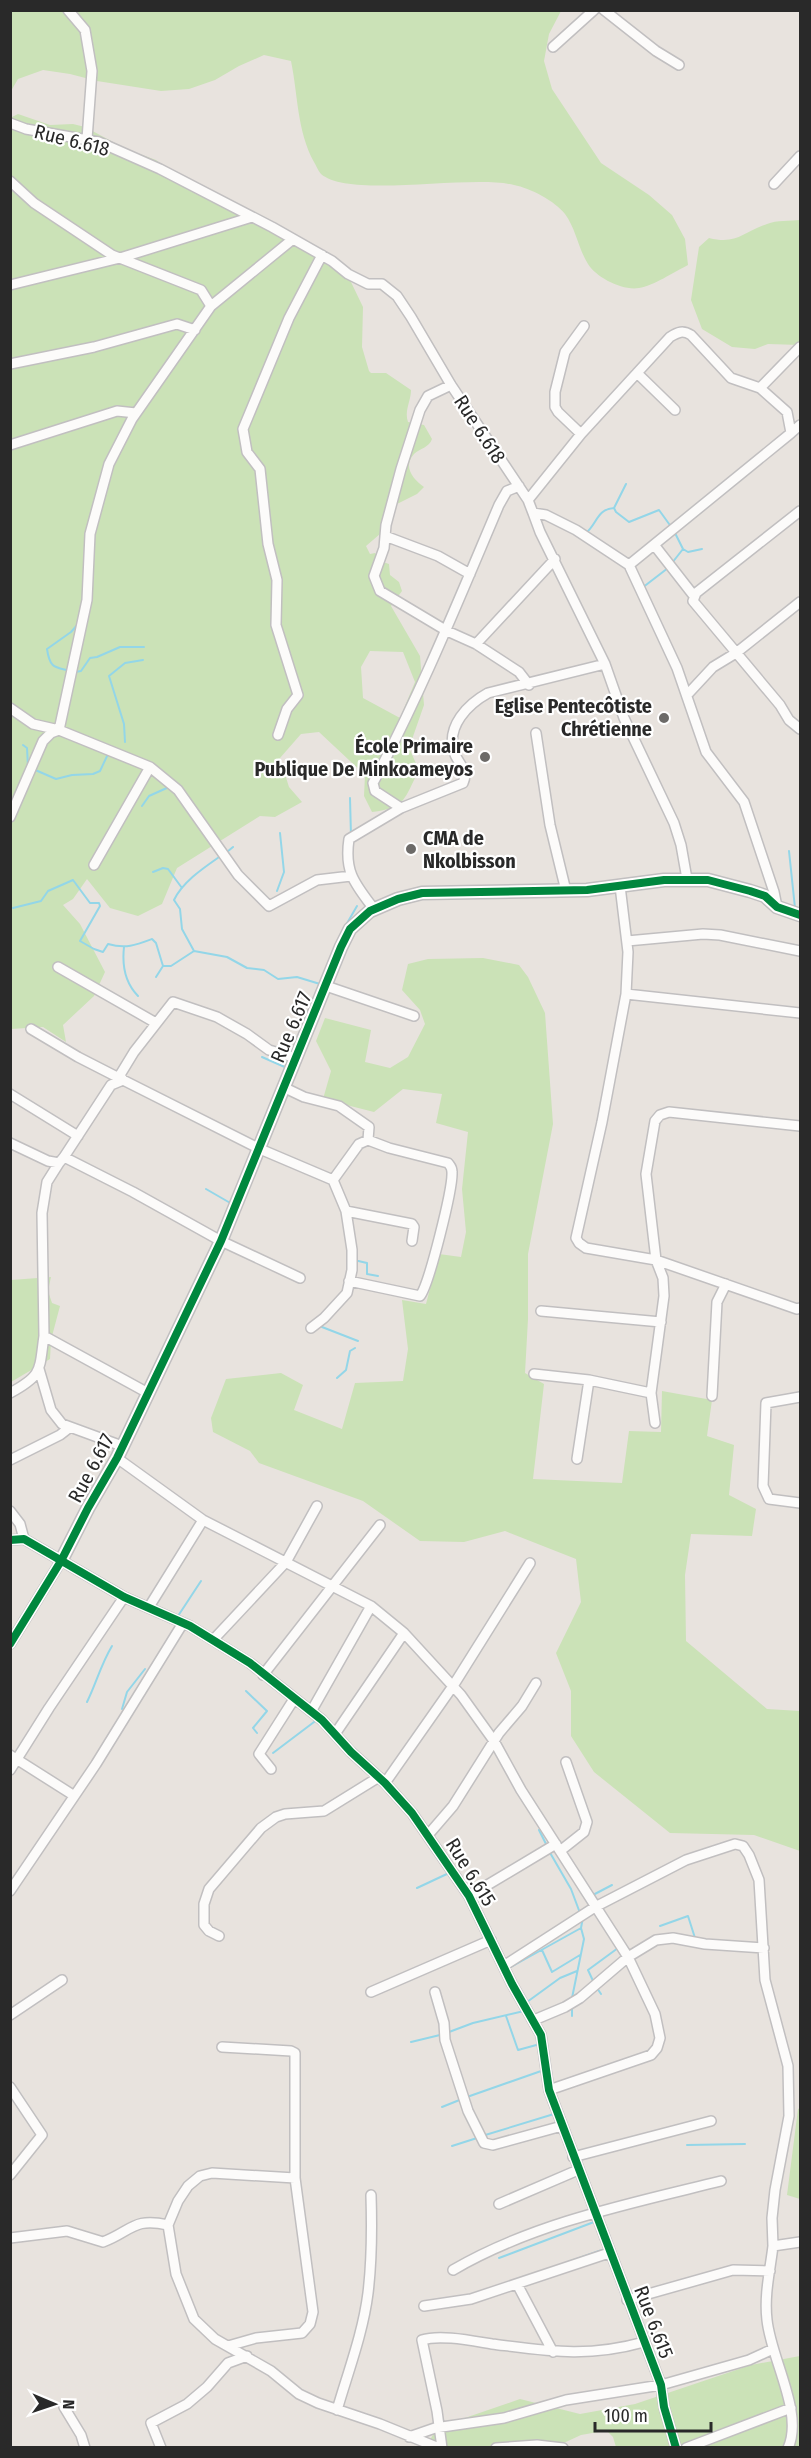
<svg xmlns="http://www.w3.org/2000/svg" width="811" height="2458" font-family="'Fira Sans Condensed',sans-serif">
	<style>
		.green { fill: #cbe2b7; fill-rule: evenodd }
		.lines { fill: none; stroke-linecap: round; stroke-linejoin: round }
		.stream { stroke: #93d6e8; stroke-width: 2 }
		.minor-casing { stroke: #c1bfc0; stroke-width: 12 }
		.tertiary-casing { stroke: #c1bfc0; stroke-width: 15 }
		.minor { stroke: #fcfbfa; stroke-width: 9 }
		.tertiary { stroke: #fcfbfa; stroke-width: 12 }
		.cycleway-casing { stroke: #fff; stroke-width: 11 }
		.cycleway { stroke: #00873e; stroke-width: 8 }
		.poi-dot { fill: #6c6a68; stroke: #fff; stroke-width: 2 }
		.labels { text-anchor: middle; stroke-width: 4.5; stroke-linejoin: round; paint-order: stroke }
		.street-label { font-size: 20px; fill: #292929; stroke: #fff }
		.poi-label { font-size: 20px; font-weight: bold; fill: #292929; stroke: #fff; text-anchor: end }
	</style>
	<rect width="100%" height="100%" fill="#e8e3de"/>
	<path class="green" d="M11,11H561L549,34L544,61L552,89L601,163L649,195L672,215L685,239L688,265C674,272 653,286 639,288C622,291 596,277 588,264C578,248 576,229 565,214C555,201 530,188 514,185C470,174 350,199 321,174C318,171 316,165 314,162C297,131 298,95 291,61L264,55L239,66L215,80L189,89L161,91L97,81L70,74L43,70L18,79L11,91Z
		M18,114L50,125L73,124L85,127L126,149L156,160L175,174L265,229L320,260L339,267L350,280L363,307L362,347L369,371L371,373H386L411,390C411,401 404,411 408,422L424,425L432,439C429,448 420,448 414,454C402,467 414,480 424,487L417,494L393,506L380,534L366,546L370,554L375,553L383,562L389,564L390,575L399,582L402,591L391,606L420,656L424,705L409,748L419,770C404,799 406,808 372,812L364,796L365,775L319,732L301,734L280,758L289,787L302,802L275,817L260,816L177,868L162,904L138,916L110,908L87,879L73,899L63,905L80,924L105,972L94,996L63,1025L66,1042L43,1027L11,1029L10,118ZM370,651L403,652L415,682L400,718L363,698L361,667Z
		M800,220V345L768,344L755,349L732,347L702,329L691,300L699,247L709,238C737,245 743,232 767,224C777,220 790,221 800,220Z
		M483,958L519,965L528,977L545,1013L553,1124L528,1254V1319L525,1373L544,1384L533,1479L622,1483L629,1431L661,1432L662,1391L712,1400L707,1436L734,1445L729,1495L756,1509L752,1536L691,1534L685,1575L686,1641L767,1709L800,1711V1851L754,1835L670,1833L594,1772L571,1736V1691L556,1653L581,1602L576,1559L505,1531L464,1542L420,1541L363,1501L259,1463L250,1451L213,1432L211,1418L226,1379L281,1373L303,1385L294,1410L342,1429L355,1383L403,1381L408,1349L402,1300L426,1304L439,1254L461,1257L466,1232L462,1189L468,1132L436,1123L442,1094L403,1089L374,1112L323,1099L331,1071L316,1041L325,1018L371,1030L365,1062L390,1068L408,1057L425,1024L420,1010L402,990L408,964L428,959Z
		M51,1277L48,1291L52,1303L60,1306L51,1340L50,1359L11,1382V1280Z
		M800,2108V2199L787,2195L798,2109Z
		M800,2356V2447H616L613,2437L608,2432H598L581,2435L555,2447H432L430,2440L434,2433L459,2420L520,2399L580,2414L635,2404L751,2365Z"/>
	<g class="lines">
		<path class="stream" d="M614,508L616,512L629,522L659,510L672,528
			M586,533C597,524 597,509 614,508L626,484
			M675,533L683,549
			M683,549L688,552L702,549
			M672,563L683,549
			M642,588L668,568
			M70,671C55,667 50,669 47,649L71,632L79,623
			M75,672L81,671L90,658L97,657L120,647H144
			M125,742L124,724L109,676L125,663L143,660
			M23,745L27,748L28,767
			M33,769L56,779L72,775L93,774L100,771L108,754
			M350,798L351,836
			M142,806L149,796L169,787
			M789,851L795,908
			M227,852L233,847
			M222,855C205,867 183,881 174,900L180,909L182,929L194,951L227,957L247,968L264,970L278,979L297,977L320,984
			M153,872L163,868L168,869L182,888
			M277,891L284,872L280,833
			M13,908L41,901L48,891L73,880L90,903H99L100,906L80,941L94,949L103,952L108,944C126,949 136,945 152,939L156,943L163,966
			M342,932L357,906
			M124,947C122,965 125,983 138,996
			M156,977L163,966H171L194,951
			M262,1057L287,1068
			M206,1189L232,1204
			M354,1260L367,1263V1274L378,1276
			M322,1327L358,1341
			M337,1378L346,1370L350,1351L355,1348
			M178,1616L201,1581
			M246,1691L267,1711L253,1728L257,1733
			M87,1702C96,1684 101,1664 112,1646
			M122,1709L127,1692L145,1669
			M273,1753L318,1719
			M539,1830L547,1846
			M549,1851L571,1889L580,1913
			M417,1888L449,1873
			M591,1896L612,1885
			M660,1926L688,1916L695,1938
			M542,1950L552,1972L580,1955
			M509,1968L581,1928
			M594,1983L588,1970L618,1948
			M597,1988L601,1994
			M572,1998L584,1939L581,1928L583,1917
			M527,2002L560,1978L577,1971
			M572,2007V2016
			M506,2016L518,2050L540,2044
			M449,2032L473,2023L524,2011
			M411,2042L440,2035
			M467,2097L544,2070
			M442,2107L462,2099
			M482,2136L554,2114
			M687,2145L745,2144
			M452,2146L477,2138
			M499,2258L594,2222
			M568,2262L605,2249"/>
		<defs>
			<path id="minor" d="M68,10L85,30L92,71L87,139
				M604,10L656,51L679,65
				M553,47L594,10
				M10,123L26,129L99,142L160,169L272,227L332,261L348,274L368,284H382L397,296L411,317L451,385L528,500L533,513L546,515L576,530L629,565L677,668L706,752L744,802L774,892L777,907
				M10,181L34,203L112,255L201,290L211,306
				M774,184L800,156
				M10,285L120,258L252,217
				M10,364L94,347L177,324L195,330
				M637,373L675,410
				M451,385L428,396L420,410L401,469L386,525L384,548L374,576L380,591L447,631L476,644L519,672L529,685
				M760,388L800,347
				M581,434L558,412L555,407V392L565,352L584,326
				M10,445L117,411L136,413
				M528,500L581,434L670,337C678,332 683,330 691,335L731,378L760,388L787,412L791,433L800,425
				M800,511L696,593L693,601L780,705L789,720L800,729
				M533,513L540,532L605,664L624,718L674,823L681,845L687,879
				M385,536L438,556L470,574
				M655,546L694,596
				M629,565L791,433
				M476,644L555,559
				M687,695L713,667L736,653L800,602
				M10,708L33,724L59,730L150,767L178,790L238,875L269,906L317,880L351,876
				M536,733L550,825L566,891
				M278,735L287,709L298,695L276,625L277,580L268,544L260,469L247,452L243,429L289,318L322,255
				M401,808L375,791L373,783C421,693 459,599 499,505L507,491L519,486
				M10,817L43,741L51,733L59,730L87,600L90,534L109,464L132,419L211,306L293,239
				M94,865L150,767
				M620,886L628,952L626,994L602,1122L576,1238L579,1243L586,1248L656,1260L797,1309L800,1308
				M374,909C355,884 344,872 349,839L401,808L463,783C469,770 458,764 454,752C446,726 468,704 488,693L605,664
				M627,941L703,934L720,935L800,951
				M58,967L156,1023
				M326,986L414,1016
				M626,994L800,1013
				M31,1029L78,1057L123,1080
				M123,1080L120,1075L134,1052L173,1002L217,1017L247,1034L269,1050L296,1058
				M283,1087L304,1097L339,1106L369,1127L368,1140L389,1148L448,1163C451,1167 452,1167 452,1172C453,1188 429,1285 420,1296L349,1281
				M10,1094L78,1136
				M10,1143L48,1161L59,1163L64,1157L111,1085L123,1080L260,1149L333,1180L346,1211L352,1250V1270L347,1293L324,1318L311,1328
				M64,1157L133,1192L221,1241L300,1278
				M59,1163L47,1182L42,1213L44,1336L148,1393
				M333,1180L359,1144L368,1140
				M346,1211L412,1224L414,1227L412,1241
				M541,1311L661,1322
				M39,1369L51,1410L62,1424L122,1446
				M534,1374L589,1380L651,1393
				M10,1393C43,1375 39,1371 44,1336
				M712,1396L717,1302L726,1284
				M800,1397L766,1403L763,1486L769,1499L800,1503
				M655,1423L651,1393L664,1296L663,1278L656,1260L646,1174L655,1121L660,1115L669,1112L800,1126
				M117,1458L203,1520L371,1606L404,1633L461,1695L494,1741L521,1790L628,1957L655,2014L660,2038L657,2048L651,2055L549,2090
				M577,1459L589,1380
				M10,1460L60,1435L69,1428
				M10,1511L20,1524L24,1539
				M10,1540L24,1539L124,1597L190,1626L250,1663L322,1720L351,1752L385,1783L412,1813L469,1896L512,1984L541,2035L549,2090L661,2385L664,2407L676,2448
				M149,1607L203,1520
				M213,1640L286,1562L317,1506
				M10,1644L61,1561
				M263,1675L380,1525
				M312,1710L371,1606
				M335,1734L404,1633
				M10,1755L73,1795
				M271,1769L259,1754L294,1699
				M10,1770L49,1708L124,1597
				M385,1783L453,1686L530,1563
				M428,1835L453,1806L499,1733L522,1706L536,1683
				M560,1851L584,1832L587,1822L566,1762
				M10,1891L96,1764L183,1623
				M469,1896L556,1844
				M219,1936L209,1931L204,1925V1904L209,1889L261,1828L276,1817L285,1814L324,1811L379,1777
				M505,1965L595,1907L686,1860L735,1844L743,1846L749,1855L759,1880L765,1980L788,2066L789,2116L775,2190L772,2218L773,2246
				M371,1992L491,1940
				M435,1992L444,2023L445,2040L468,2111L484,2143L493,2145L562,2126
				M10,2015L62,1980
				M534,2020L565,2007L580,1998L628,1957L656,1940L673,1938L705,1944L764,1948
				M222,2047L291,2051L295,2053V2178L313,2312L310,2324L302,2333L256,2338L228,2346
				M10,2087L42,2135L10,2175
				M573,2157L711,2121
				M295,2178L212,2173L200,2176L188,2186L178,2201L168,2225L176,2274L194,2319L215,2339L271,2371L299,2394L318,2403L380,2424L439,2448
				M499,2204L578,2170
				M10,2238L67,2231L103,2242C132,2231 133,2217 168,2225
				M453,2270C533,2223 632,2203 721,2181
				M517,2284L553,2352
				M627,2300L733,2270L770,2271
				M424,2306L471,2299L609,2253
				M64,2407L81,2435L85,2448
				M337,2410C348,2372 363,2333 368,2293C372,2260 372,2227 371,2195
				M409,2437L435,2428L504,2418L566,2400L661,2385L749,2360L773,2349
				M161,2448L151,2423L187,2404L207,2387L228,2363L247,2356
				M442,2448L437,2411L422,2340C440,2334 473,2341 492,2344C548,2351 587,2358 644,2342
				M496,2448L537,2445L563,2448
				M686,2448L791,2408
				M788,2448C804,2413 771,2359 767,2320C764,2295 770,2271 773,2246L800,2242"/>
			<path id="tertiary" d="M61,1561L88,1508L117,1458L221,1241L341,947L350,929L370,911L398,899L422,893L587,890L664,880H708L750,891L765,896L777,907L800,915"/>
		</defs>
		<use href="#minor" class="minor-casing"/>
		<use href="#tertiary" class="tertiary-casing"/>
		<use href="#minor" class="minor"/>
		<use href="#tertiary" class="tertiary"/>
		<defs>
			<path id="cycleway" d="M10,1540L24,1539L124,1597L190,1626L250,1663L322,1720L351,1752L385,1783L412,1813L469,1896L512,1984L541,2035L549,2090L661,2385L664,2407L676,2448
				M10,1644L61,1561L88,1508L117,1458L221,1241L341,947L350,929L370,911L398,899L422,893L587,890L664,880H708L750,891L765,896L777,907L800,915"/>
		</defs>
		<use href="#cycleway" class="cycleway-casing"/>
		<use href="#cycleway" class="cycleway"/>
	</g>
	<g class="poi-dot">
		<circle cx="664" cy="718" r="6"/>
		<circle cx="485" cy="757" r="6"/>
		<circle cx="411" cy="849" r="6"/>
	</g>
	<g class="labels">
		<g class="street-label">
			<text transform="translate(72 140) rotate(14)" y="7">Rue 6.618</text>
			<text transform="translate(480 429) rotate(57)" y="7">Rue 6.618</text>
			<text transform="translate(291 1027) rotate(-67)" y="7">Rue 6.617</text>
			<text transform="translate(91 1468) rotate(-62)" y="7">Rue 6.617</text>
			<text transform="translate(471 1872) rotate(58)" y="7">Rue 6.615</text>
			<text transform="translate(654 2322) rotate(69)" y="7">Rue 6.615</text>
		</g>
		<g class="poi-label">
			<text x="652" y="713">Eglise Pentecôtiste<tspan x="652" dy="23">Chrétienne</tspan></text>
			<text x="473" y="753">École Primaire<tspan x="473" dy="23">Publique De Minkoameyos</tspan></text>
			<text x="423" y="845" text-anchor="start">CMA de<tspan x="423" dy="23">Nkolbisson</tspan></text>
		</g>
	</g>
	<rect width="811" height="2458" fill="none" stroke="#292929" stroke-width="24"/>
	<g transform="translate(54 2404) rotate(92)" stroke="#ffffff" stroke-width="4.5" paint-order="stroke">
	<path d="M0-4.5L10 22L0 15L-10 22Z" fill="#292929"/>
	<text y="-9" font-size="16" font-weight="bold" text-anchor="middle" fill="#292929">N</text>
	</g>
	<path d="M595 2422v9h116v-9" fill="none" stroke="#292929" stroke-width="3"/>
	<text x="604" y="2422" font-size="18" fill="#292929" stroke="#ffffff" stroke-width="4.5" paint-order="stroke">100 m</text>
</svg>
